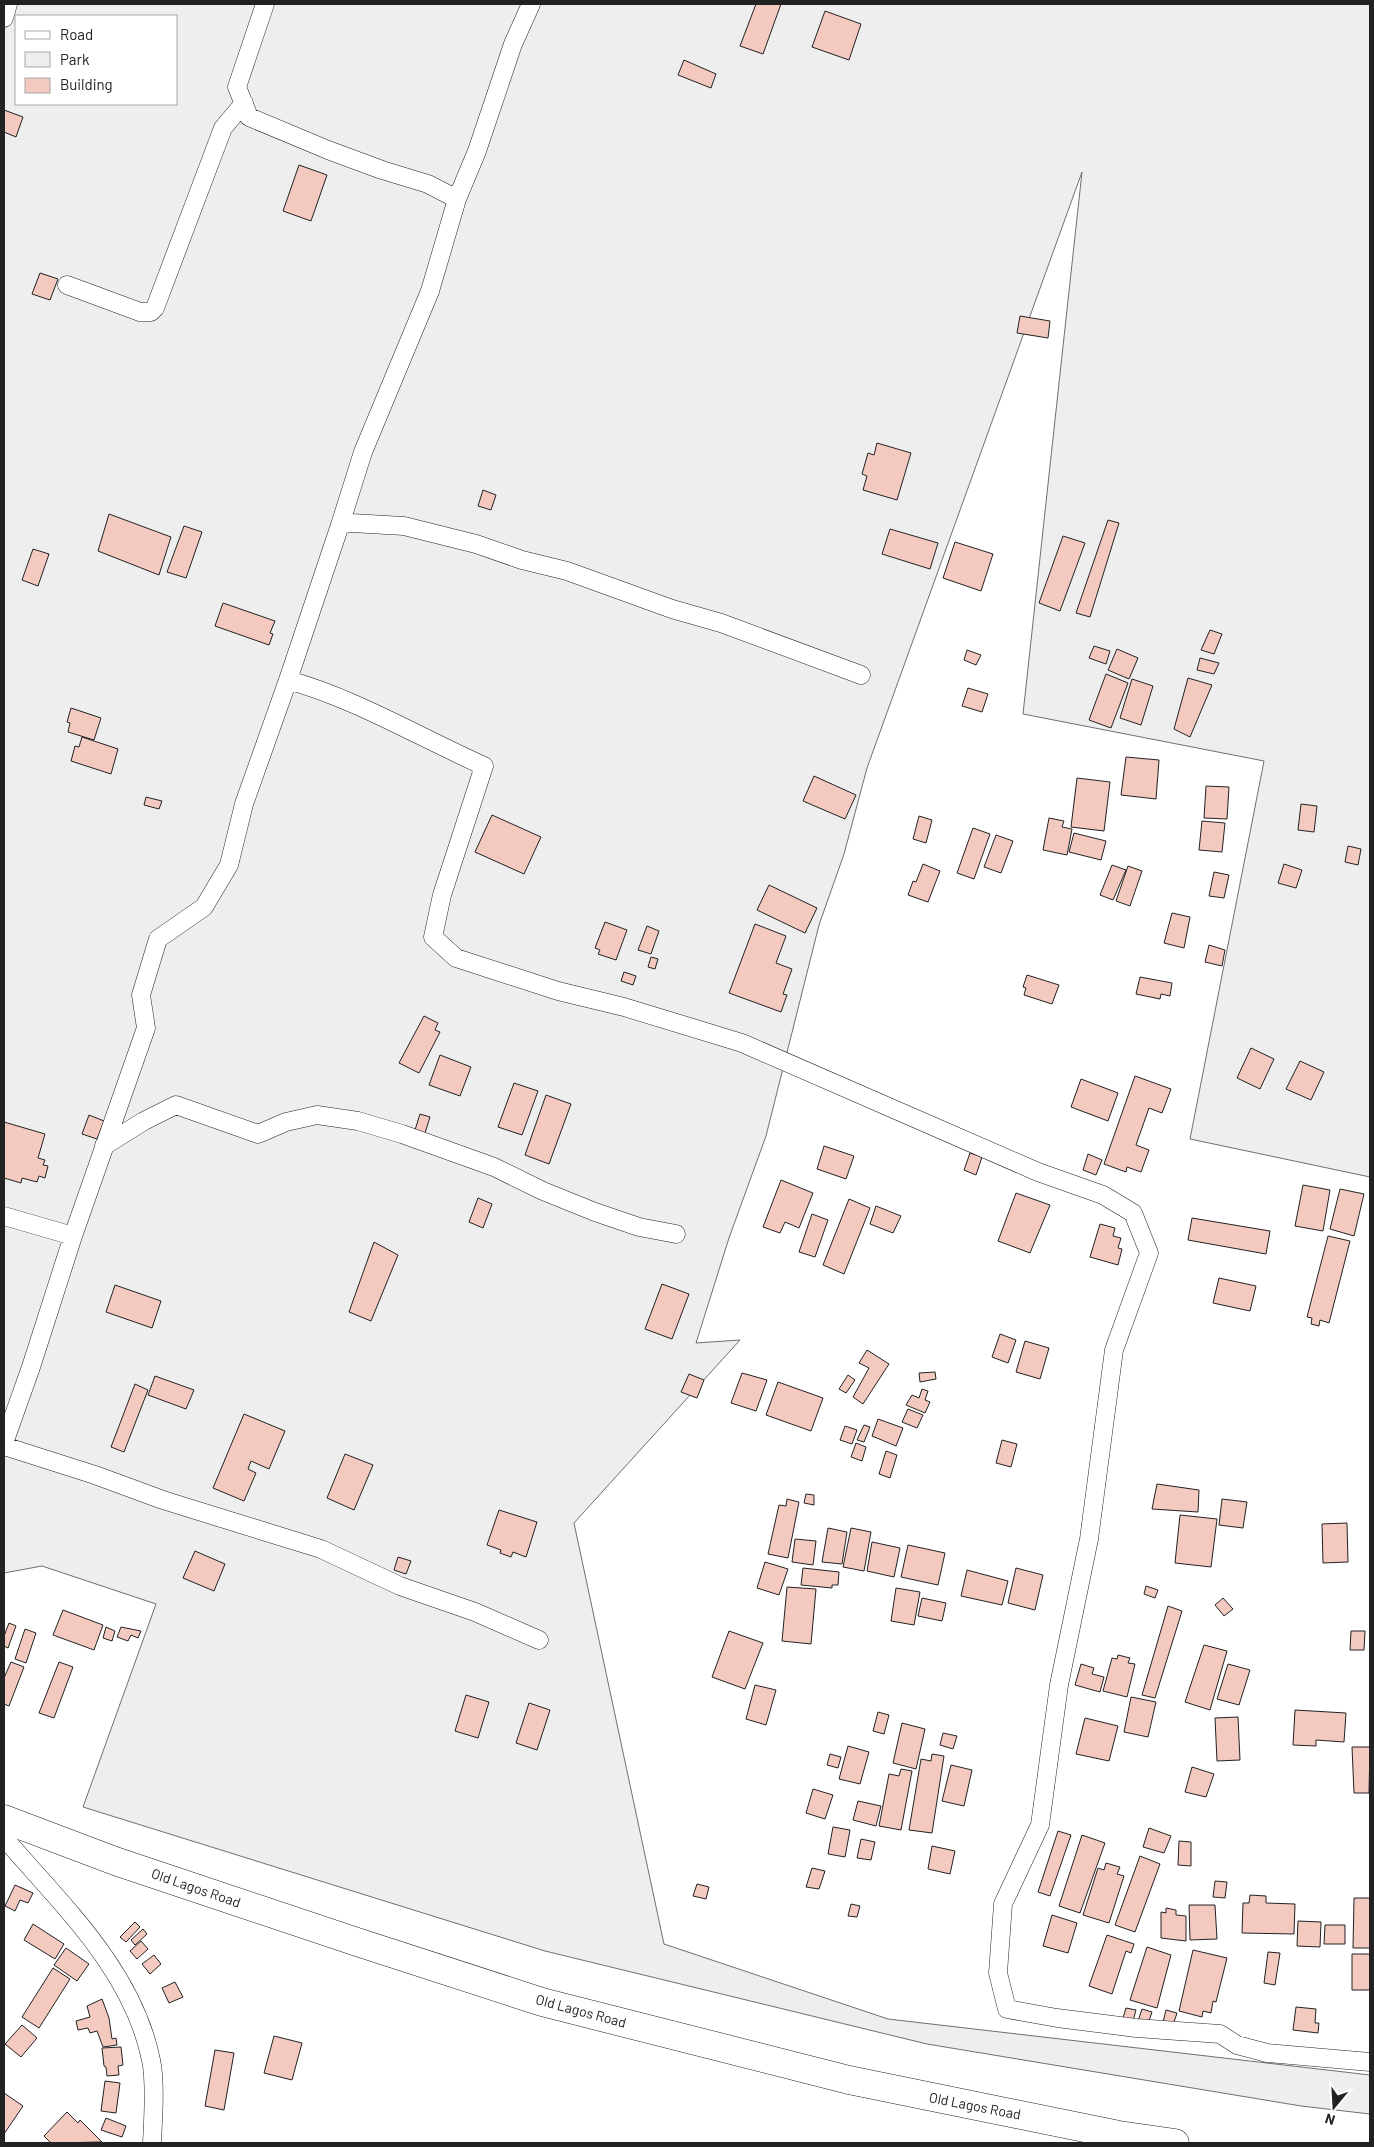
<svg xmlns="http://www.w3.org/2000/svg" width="1374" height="2147" font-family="Barlow,sans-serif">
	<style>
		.green { fill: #eee; stroke: #6f6f6f; fill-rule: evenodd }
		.building { fill: #f3c9c0; stroke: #222 }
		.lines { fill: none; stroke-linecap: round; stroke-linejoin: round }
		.minor-casing { stroke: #222; stroke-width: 19 }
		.primary-casing { stroke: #222; stroke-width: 29 }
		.minor { stroke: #fff; stroke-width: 18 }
		.primary { stroke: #fff; stroke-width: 28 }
		.labels { text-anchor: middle; stroke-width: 4; stroke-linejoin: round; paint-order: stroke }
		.street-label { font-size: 14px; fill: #222; stroke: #fff }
	</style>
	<rect width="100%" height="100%" fill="#fff"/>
	<path class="green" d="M4,4H1370V1177L1190,1139L1264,761L1023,714L1082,172L867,768L844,854L819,925L766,1136L729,1238L696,1343L740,1340L574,1523L664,1944L888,2019L1370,2075V2114L1301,2106L927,2044L545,1951L83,1807L156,1604L42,1566L4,1573ZM16,16H176V104H16Z"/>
	<path class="building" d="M756,4H781L763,54L740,46Z
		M825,11L861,24L849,60L812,47Z
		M684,60L716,74L711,88L678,75Z
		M4,110L23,117L16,137L4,132Z
		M299,165L327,175L311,221L283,211Z
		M40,273L58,279L50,300L32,294Z
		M1020,316L1050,321L1048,338L1017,333Z
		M877,443L911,453L897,500L863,490L867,476L862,474L868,453L874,455Z
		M483,490L496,495L491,510L478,506Z
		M109,514L171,537L159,575L98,551Z
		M1108,520L1119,523L1090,617L1076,613Z
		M184,526L202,532L186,578L167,572Z
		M890,529L938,543L930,569L882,554Z
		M1063,536L1085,543L1060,611L1039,603Z
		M955,542L993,554L981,591L943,578Z
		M33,549L49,554L38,586L22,580Z
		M223,603L275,621L270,633L273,634L269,645L215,626Z
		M1210,630L1222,634L1214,654L1201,650Z
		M1094,646L1110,651L1106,664L1089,658Z
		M1117,649L1138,658L1129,679L1108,670Z
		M967,650L981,655L976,665L964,660Z
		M1200,658L1219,663L1214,674L1197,670Z
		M1106,674L1128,683L1111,728L1089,720Z
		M1188,678L1212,685L1190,737L1174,729Z
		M1132,679L1153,686L1141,725L1120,718Z
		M968,688L988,694L982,712L962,706Z
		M71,708L101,718L94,740L68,732L70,723L67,722Z
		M82,737L118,749L111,774L71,761L75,746L79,747Z
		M1126,757L1159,760L1156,799L1121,795Z
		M814,776L856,795L845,819L803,801Z
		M1077,778L1110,782L1104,831L1071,827Z
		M1206,786L1229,787L1227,819L1204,818Z
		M146,797L162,801L159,809L144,805Z
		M1301,804L1317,806L1314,832L1298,830Z
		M492,815L541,837L524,874L475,852Z
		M919,816L932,820L926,843L913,839Z
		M1049,818L1064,821L1062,827L1072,829L1067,855L1043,850Z
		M1202,821L1225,823L1222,852L1199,850Z
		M973,828L990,834L974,879L957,873Z
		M1074,833L1106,841L1101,860L1069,852Z
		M996,835L1013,841L1001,873L984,867Z
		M1348,846L1361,849L1358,865L1345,862Z
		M923,864L940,871L928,902L908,895L913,881L916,882Z
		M1284,864L1302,870L1296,888L1278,883Z
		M1112,865L1126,870L1113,900L1100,895Z
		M1128,866L1142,871L1130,906L1116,901Z
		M1214,872L1229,875L1224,898L1209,896Z
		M769,885L817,908L805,933L757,910Z
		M1172,913L1190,917L1184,948L1164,943Z
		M605,922L627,930L616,960L598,954L600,950L595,948Z
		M755,924L786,936L776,963L792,969L783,994L787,995L781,1012L729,993Z
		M647,926L659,931L651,954L638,950Z
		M1209,945L1225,950L1222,966L1205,962Z
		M651,957L658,959L655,969L648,967Z
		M624,972L636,976L633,985L621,981Z
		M1027,975L1059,985L1052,1004L1024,995L1026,988L1023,987Z
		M1140,977L1172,983L1170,996L1161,994L1160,999L1136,994Z
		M424,1016L438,1023L435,1030L440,1032L419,1073L399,1063Z
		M1251,1048L1274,1059L1260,1089L1237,1078Z
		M440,1055L471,1067L460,1096L429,1085Z
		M1300,1061L1324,1072L1311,1100L1286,1089Z
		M1135,1076L1171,1089L1162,1113L1149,1108L1136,1145L1149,1150L1141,1172L1127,1167L1126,1172L1104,1164Z
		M1081,1079L1118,1093L1108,1121L1071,1107Z
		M514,1083L538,1091L522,1135L498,1127Z
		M546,1095L571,1104L549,1164L525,1155Z
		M420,1114L430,1117L425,1133L415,1130Z
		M89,1115L104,1121L97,1139L82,1134Z
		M4,1122L45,1134L38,1158L45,1160L43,1165L48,1166L45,1178L39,1176L37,1182L22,1178L21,1183L4,1178Z
		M824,1146L854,1156L846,1179L817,1169Z
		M970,1153L982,1157L976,1175L964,1170Z
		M1088,1154L1102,1160L1096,1175L1083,1170Z
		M781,1180L813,1193L799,1228L785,1222L780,1233L763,1227Z
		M1303,1185L1330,1190L1323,1231L1295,1226Z
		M1340,1189L1364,1194L1354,1236L1330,1229Z
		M1016,1193L1050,1205L1030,1253L998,1241Z
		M478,1198L492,1204L483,1228L469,1222Z
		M849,1199L870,1208L844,1274L823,1265Z
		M876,1206L901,1216L893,1233L870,1224Z
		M812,1214L828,1220L815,1257L799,1252Z
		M1192,1218L1270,1231L1266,1254L1188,1240Z
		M1100,1224L1115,1228L1113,1236L1121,1238L1118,1248L1122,1249L1118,1265L1090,1257Z
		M1328,1236L1350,1241L1329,1323L1320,1320L1319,1326L1311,1324L1312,1318L1307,1317Z
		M374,1242L398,1255L371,1321L349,1312Z
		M1219,1278L1256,1286L1250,1311L1213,1303Z
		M662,1284L689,1294L672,1339L645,1329Z
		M115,1285L161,1301L152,1328L106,1312Z
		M1000,1334L1016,1340L1008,1363L992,1357Z
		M1025,1341L1049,1348L1040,1379L1016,1372Z
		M867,1350L889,1364L863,1404L853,1397L869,1368L859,1363Z
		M935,1372L936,1379L920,1382L919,1373Z
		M742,1373L767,1380L756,1411L731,1403Z
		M689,1374L704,1380L697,1398L681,1392Z
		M848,1375L855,1380L846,1393L839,1389Z
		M155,1376L194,1390L186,1409L148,1395Z
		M778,1382L823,1398L811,1431L766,1415Z
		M135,1384L148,1390L124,1452L111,1447Z
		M922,1389L928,1391L925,1400L930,1402L925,1413L906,1405L912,1395L919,1398Z
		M908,1409L923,1415L917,1428L902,1422Z
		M244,1414L285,1431L269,1469L251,1461L248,1469L256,1473L244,1501L213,1488Z
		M878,1419L903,1428L896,1446L872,1436Z
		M864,1425L870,1427L864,1442L857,1440Z
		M845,1426L857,1430L852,1444L840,1440Z
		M1002,1440L1017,1444L1011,1467L996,1463Z
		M856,1443L866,1447L862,1461L851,1457Z
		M886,1451L897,1455L890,1478L879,1474Z
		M345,1454L373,1465L354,1510L327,1498Z
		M1157,1484L1199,1490L1198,1512L1152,1509Z
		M806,1494L814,1495V1505L804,1503Z
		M787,1499L799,1502L788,1558L768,1554L779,1505L786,1506Z
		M1222,1499L1247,1502L1243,1528L1219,1525Z
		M499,1510L537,1522L526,1557L513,1552L511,1557L500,1553L501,1550L487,1545Z
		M1180,1515L1217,1519L1211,1567L1175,1563Z
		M1347,1523L1348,1562L1323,1563L1322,1524Z
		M828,1528L847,1532L842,1564L822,1562Z
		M851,1528L871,1532L864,1571L843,1567Z
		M795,1539L816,1541L813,1565L792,1562Z
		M872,1542L900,1548L894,1577L867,1571Z
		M908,1545L945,1553L938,1585L901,1577Z
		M195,1551L225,1564L214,1591L183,1578Z
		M398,1557L411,1561L406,1574L394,1570Z
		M765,1562L788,1569L779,1595L757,1588Z
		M803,1568L839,1572L838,1585H832V1588L801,1585Z
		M1016,1568L1043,1575L1035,1610L1008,1603Z
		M967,1570L1008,1581L1002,1605L961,1596Z
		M1146,1586L1158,1590L1155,1598L1144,1594Z
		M787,1587L816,1589L811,1644L782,1641Z
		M896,1588L920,1592L914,1625L891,1621Z
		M922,1598L946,1603L942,1621L918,1616Z
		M1223,1598L1233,1609L1224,1616L1215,1605Z
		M1168,1606L1182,1611L1155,1698L1142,1695Z
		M63,1610L103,1625L94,1650L53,1635Z
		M9,1623L16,1626L8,1648L4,1646V1636Z
		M106,1627L115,1631L112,1641L103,1638Z
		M121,1627L141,1631L138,1638L131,1635L128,1641L117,1637Z
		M25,1629L36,1633L26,1663L15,1659Z
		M729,1631L763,1643L745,1689L712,1677Z
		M1351,1631H1365L1364,1650H1350Z
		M1204,1645L1227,1651L1210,1710L1185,1702Z
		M1118,1655L1130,1658L1128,1663L1135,1664L1127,1697L1103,1691L1112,1658L1117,1659Z
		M11,1662L24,1667L9,1706L4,1704V1678Z
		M59,1662L73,1667L54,1718L39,1713Z
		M1081,1664L1094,1668L1092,1674L1104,1677L1100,1692L1075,1685Z
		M1228,1664L1250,1670L1239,1705L1217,1699Z
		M755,1685L776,1690L766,1725L746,1719Z
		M466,1695L489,1702L478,1738L455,1731Z
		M1131,1697L1156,1702L1148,1737L1124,1732Z
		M529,1703L550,1710L537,1750L516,1743Z
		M1295,1710L1346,1713L1344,1742L1316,1740V1746L1293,1745Z
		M878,1712L889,1715L884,1734L873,1731Z
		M1238,1717L1240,1760L1217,1761L1215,1718Z
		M1085,1718L1118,1726L1109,1761L1076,1754Z
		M902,1723L925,1729L916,1769L893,1763Z
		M943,1733L957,1736L953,1749L940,1745Z
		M848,1746L869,1752L860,1784L839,1779Z
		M1352,1747H1370L1369,1793H1354Z
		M830,1754L841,1757L838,1768L827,1765Z
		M932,1754L944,1756L932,1833L909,1830L921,1759L931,1761Z
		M951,1765L972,1770L964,1806L942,1801Z
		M1192,1767L1214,1774L1206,1797L1185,1792Z
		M901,1769L912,1771L901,1830L879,1826L889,1774L899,1776Z
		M813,1789L833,1795L825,1819L806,1813Z
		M858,1801L881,1806L876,1826L853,1820Z
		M833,1827L850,1830L845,1857L828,1854Z
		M1149,1828L1171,1836L1164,1853L1143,1847Z
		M1058,1831L1071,1835L1050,1896L1038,1892Z
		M1082,1835L1105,1843L1080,1913L1059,1906Z
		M861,1839L875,1842L871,1860L857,1858Z
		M1179,1841L1191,1842V1866L1178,1865Z
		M932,1846L955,1851L950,1874L928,1869Z
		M1140,1856L1160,1864L1135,1932L1115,1925Z
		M1106,1863L1120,1867L1117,1874L1124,1876L1109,1923L1083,1915L1098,1868L1104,1870Z
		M812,1868L825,1871L819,1889L806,1887Z
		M1215,1881L1227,1882L1225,1898L1213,1897Z
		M697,1884L709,1887L706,1899L693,1896Z
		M15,1885L33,1893L28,1903L20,1900L15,1911L5,1906Z
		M1250,1895L1266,1896V1903L1295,1904L1294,1934L1242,1933L1243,1903H1249Z
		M1354,1898H1370V1948H1353Z
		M851,1904L860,1906L857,1917L848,1916Z
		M1189,1905H1215L1217,1939L1190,1940Z
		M1166,1908L1176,1910V1915L1186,1916V1941L1161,1938V1912L1166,1913Z
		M1052,1915L1077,1923L1068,1953L1043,1946Z
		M1298,1921L1321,1922L1320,1947L1297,1946Z
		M135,1922L140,1927L126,1942L120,1937Z
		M33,1924L64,1944L55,1959L24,1940Z
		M1325,1925H1345V1944H1324Z
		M143,1929L147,1934L135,1945L131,1940Z
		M1107,1935L1134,1944L1131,1953L1126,1951L1112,1994L1089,1986Z
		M141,1941L148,1949L137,1959L130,1951Z
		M1147,1947L1171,1955L1157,2008L1130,2000Z
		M66,1948L89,1964L77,1981L54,1965Z
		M1193,1950L1227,1958L1216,2002L1213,2001L1211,2013L1203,2011L1202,2017L1179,2011Z
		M1268,1952L1280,1953L1275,1985L1264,1983Z
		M1352,1954H1370V1990H1352Z
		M154,1955L161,1964L150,1974L142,1964Z
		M53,1968L70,1979L39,2028L22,2017Z
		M175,1982L183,1997L169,2003L162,1988Z
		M102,1999L109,2018L112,2039L116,2038L117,2045L103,2047L97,2031L90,2033L88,2028L78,2030L76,2021L90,2017L87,2006Z
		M1296,2007L1316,2009L1315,2023H1319L1318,2033L1293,2030Z
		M1126,2008L1136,2010L1133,2021L1123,2018Z
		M1142,2009L1152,2012L1148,2024L1138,2021Z
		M1166,2010L1177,2013L1173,2025L1163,2022Z
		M22,2025L37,2038L21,2057L5,2044Z
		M274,2036L302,2043L292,2080L264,2073Z
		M121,2047L123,2065L118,2066L119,2075L107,2076L106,2067L104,2066L102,2048Z
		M215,2050L234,2053L224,2110L205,2106Z
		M105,2081L120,2083L116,2113L101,2111Z
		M4,2093L23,2106L4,2134Z
		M67,2112L78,2123L80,2120L102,2142L51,2143L44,2136Z
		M106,2118L126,2126L122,2137L101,2130Z"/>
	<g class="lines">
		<defs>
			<path id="minor" d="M265,4L237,87L249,117L328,150L382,170L428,184L457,199L430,291L363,452L340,525
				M4,18L8,4
				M457,199L477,151L513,44L531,4
				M67,285L140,312H151L155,308L223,128L244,103
				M288,680L340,525L351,523L404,526L476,544L522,560L567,571L672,609L721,623L861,675
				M104,1146L144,1121L176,1105L258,1134L286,1122L317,1115L358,1121L402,1134L494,1167L543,1191L595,1212L639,1227L676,1234
				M4,1216L73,1236L146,1028L141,995L158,939L204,907L229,865L244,804L288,680C356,699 419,737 484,766L442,895L433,937L456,958L558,991L624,1007L742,1043L1038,1172L1103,1195L1133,1213L1149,1253L1114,1350L1089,1539L1059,1685L1040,1825L1003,1904L998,1973L1007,2009L1057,2018L1136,2028L1220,2034L1237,2045L1267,2053L1370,2062
				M4,1443L31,1367L73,1236
				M4,1446L95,1475L163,1500L321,1549L400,1586L475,1612L539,1640
				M9,1821L6,1840C63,1906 133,1971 151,2060C156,2083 153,2119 152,2143"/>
			<path id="primary" d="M4,1819L115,1861L354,1941L542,2002L849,2080L1119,2135L1175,2143"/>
		</defs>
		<use href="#minor" class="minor-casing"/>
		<use href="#primary" class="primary-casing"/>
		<use href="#minor" class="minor"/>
		<use href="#primary" class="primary"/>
	</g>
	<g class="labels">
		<g class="street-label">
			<text transform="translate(196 1888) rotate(19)" y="5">Old Lagos Road</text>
			<text transform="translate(581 2011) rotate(15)" y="5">Old Lagos Road</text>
			<text transform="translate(975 2106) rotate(11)" y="5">Old Lagos Road</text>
		</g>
	</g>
	<rect width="1374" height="2147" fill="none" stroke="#222222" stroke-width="10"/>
	<rect x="15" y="15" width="162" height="90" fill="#ffffff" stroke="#a7a7a7"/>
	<rect x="25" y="31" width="25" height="8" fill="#ffffff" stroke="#a7a7a7"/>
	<text x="60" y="40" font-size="15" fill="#222222">Road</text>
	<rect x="25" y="52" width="25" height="15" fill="#eeeeee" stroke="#a7a7a7"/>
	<text x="60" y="65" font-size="15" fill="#222222">Park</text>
	<rect x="25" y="78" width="25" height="15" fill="#f3c9c0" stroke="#a7a7a7"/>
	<text x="60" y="90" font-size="15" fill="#222222">Building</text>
	<g transform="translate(1334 2107) rotate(198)" stroke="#ffffff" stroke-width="4" paint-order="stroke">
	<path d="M0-4L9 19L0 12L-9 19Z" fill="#222222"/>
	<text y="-8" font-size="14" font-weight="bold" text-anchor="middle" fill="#222222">N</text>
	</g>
</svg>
